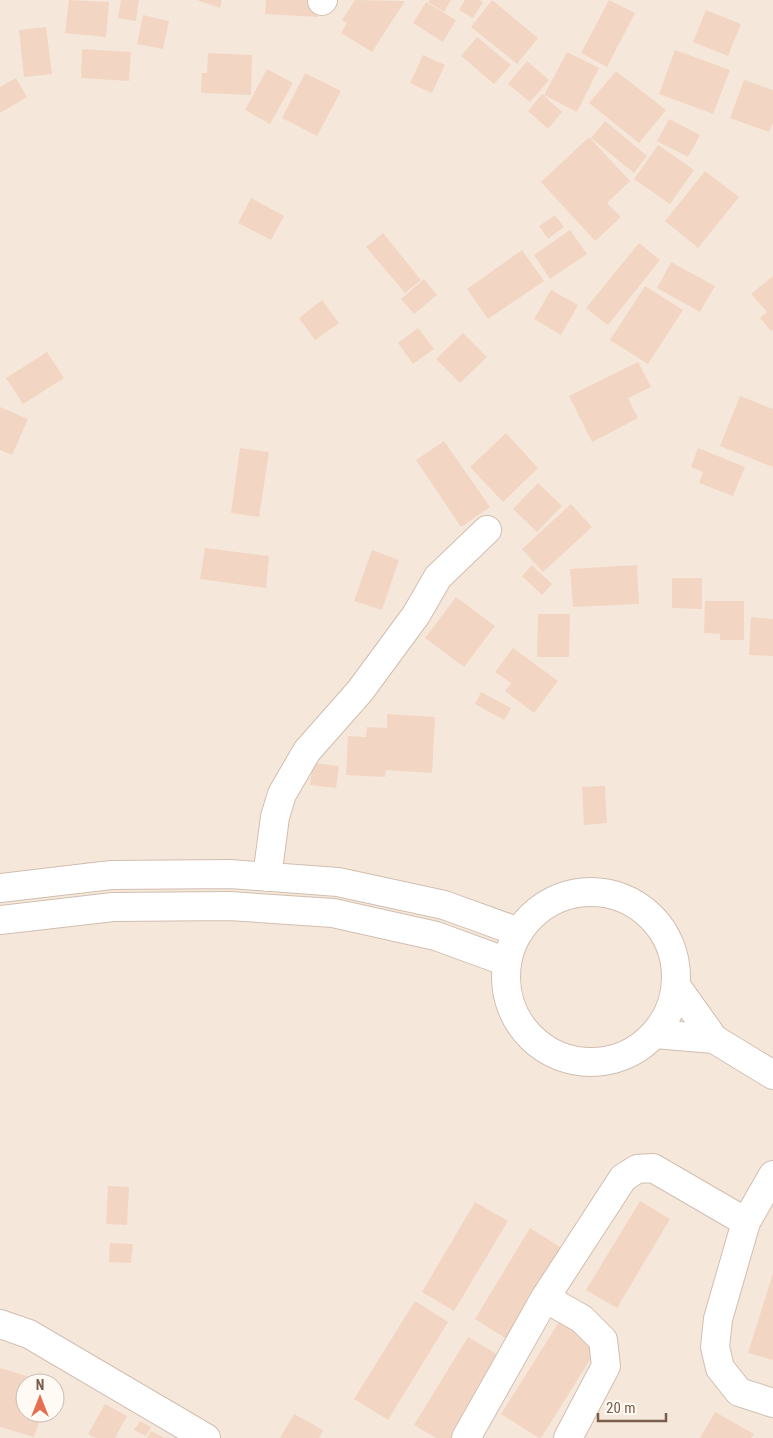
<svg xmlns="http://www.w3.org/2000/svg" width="773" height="1438" font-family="'Roboto Condensed',sans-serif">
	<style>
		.residential { fill: #f5e8da; fill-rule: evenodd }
		.building { fill: #f3d5c3 }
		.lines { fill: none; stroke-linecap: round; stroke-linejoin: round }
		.minor-casing { stroke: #d1beb0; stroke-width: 30 }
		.minor { stroke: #fff; stroke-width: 28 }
	</style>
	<rect width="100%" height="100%" fill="#fdf6ec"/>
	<path class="residential" d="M0,0H773V1438H0ZM25,1383H55V1413H25Z"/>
	<path class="building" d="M69,0L109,2L106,37L65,33Z
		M121,0H139L136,21L118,18Z
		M197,0H222L220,8Z
		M266,0H319L318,17L265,14Z
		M355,0L405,1L372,52L341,33L347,23L342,20Z
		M430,0H451L444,12L428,2Z
		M465,0H479L483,2L473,18L459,10Z
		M492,0L538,38L517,64L471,27Z
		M609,0L635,13L607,67L581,53Z
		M426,2L456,20L443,42L413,23Z
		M706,10L741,24L728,56L693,42Z
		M143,15L169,21L163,49L137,44Z
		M46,27L52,74L24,77L19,30Z
		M477,37L511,65L494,84L461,56Z
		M82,49L131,52L129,81L81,78Z
		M675,50L730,70L713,114L659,94Z
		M567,52L599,68L577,112L544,95Z
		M208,53L252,55L251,95L201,93L202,73H207Z
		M423,55L445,65L432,93L410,83Z
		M527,61L549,80L530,102L508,84Z
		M267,69L293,83L270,124L245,110Z
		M616,71L666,110L639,143L589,103Z
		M305,73L341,91L317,136L282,118Z
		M16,78L27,97L0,113V87Z
		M744,80L773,90V123L769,132L730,118Z
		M542,94L562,112L548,129L528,111Z
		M669,119L700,135L688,157L657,141Z
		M605,121L647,156L634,173L591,138Z
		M589,137L630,181L607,203L621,217L595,241L541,182Z
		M658,145L694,170L670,204L634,179Z
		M705,171L739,197L698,248L665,221Z
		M251,198L284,216L271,240L238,223Z
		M555,215L564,227L548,239L539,226Z
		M570,230L587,254L550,279L534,255Z
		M383,233L421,280L405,293L366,247Z
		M639,243L660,260L608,325L586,308Z
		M522,250L544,281L488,319L467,289Z
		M671,262L715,286L700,312L657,288Z
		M773,276V329L771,331L760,318L767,312L751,294Z
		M424,279L437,295L414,314L401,299Z
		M645,286L683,310L648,364L610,340Z
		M551,290L578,305L561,335L534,319Z
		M322,300L339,323L315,340L299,318Z
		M418,328L434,349L413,364L398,343Z
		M463,333L487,357L460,383L436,359Z
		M47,352L64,378L23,404L6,378Z
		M638,362L651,387L628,398L638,418L592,442L569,396Z
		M740,396L773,409V467L720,446Z
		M0,407L28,419L12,455L0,450Z
		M506,433L538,468L503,502L470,467Z
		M444,441L490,507L461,527L416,460Z
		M240,448L269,452L259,517L231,513Z
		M698,448L745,467L733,496L699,483L703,472L691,467Z
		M538,483L562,506L537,532L513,509Z
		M571,504L592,527L543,572L522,549Z
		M205,548L269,556L266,588L200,579Z
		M372,550L399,560L382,610L354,601Z
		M532,565L552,584L542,595L522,576Z
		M637,565L639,604L573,607L570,569Z
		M672,578H702V609L672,608Z
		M456,597L495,626L464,667L425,638Z
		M705,601H744V640H720V634L704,633Z
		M538,614H570L569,657H537Z
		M751,617L773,619V656L749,655Z
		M513,648L558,681L534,713L505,691L511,683L495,672Z
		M481,692L511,708L504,720L475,704Z
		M387,714L435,717L432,773L386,770L385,777L346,775L348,736L366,737L367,727L387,728Z
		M313,763L339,766L336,788L310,785Z
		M605,786L607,823L584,825L582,787Z
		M108,1186L129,1187L127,1225L106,1224Z
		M640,1201L670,1219L617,1308L586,1290Z
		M475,1202L508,1221L454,1311L422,1292Z
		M530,1228L565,1250L510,1341L475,1319Z
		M110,1243L133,1244L131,1263L109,1262Z
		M773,1273V1360L748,1353Z
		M415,1301L448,1322L388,1420L354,1399Z
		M559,1322L598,1347L541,1438H539L501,1414Z
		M468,1337L500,1356L451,1438H436L414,1425Z
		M0,1368L49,1383H25V1413H42L34,1437L0,1427Z
		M105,1404L127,1416L115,1438H95L88,1434Z
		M715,1412L754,1434L751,1438H700Z
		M294,1414L323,1430L319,1438H280Z
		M140,1421L151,1427L146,1436L134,1430Z
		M151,1431L165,1438H147Z"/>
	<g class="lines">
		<defs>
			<path id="minor" d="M322,1L323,0
				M267,877L275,817L282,794L307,751L360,691L416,615L438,577L487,530
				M0,888L111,875L230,874L338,882L444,905L519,932
				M506 977a85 85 0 1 1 170 0a85 85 0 1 1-170 0Z
				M0,920L113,907L229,906L333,913L436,936L507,962
				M677,987L714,1039L773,1075
				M655,1034L714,1039
				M773,1175L746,1222L718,1319L715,1347L720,1368L739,1392L773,1403
				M545,1298L582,1319L603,1340L606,1366L568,1438
				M0,1324L29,1334L206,1438
				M466,1438L545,1298L623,1178L637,1169L653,1168L746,1222"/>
		</defs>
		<use href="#minor" class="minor-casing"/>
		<use href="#minor" class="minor"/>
	</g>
	<g transform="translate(40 1398)"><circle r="24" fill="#fffaf3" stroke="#cabbb1"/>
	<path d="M0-4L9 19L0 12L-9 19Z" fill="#e76f51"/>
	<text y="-8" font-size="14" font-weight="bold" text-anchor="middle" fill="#7a5c4d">N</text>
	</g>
	<path d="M598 1413v8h68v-8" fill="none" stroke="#7a5c4d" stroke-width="2.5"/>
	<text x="606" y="1413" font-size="15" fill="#7a5c4d" stroke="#fffaf3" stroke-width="4" paint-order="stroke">20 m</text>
</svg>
